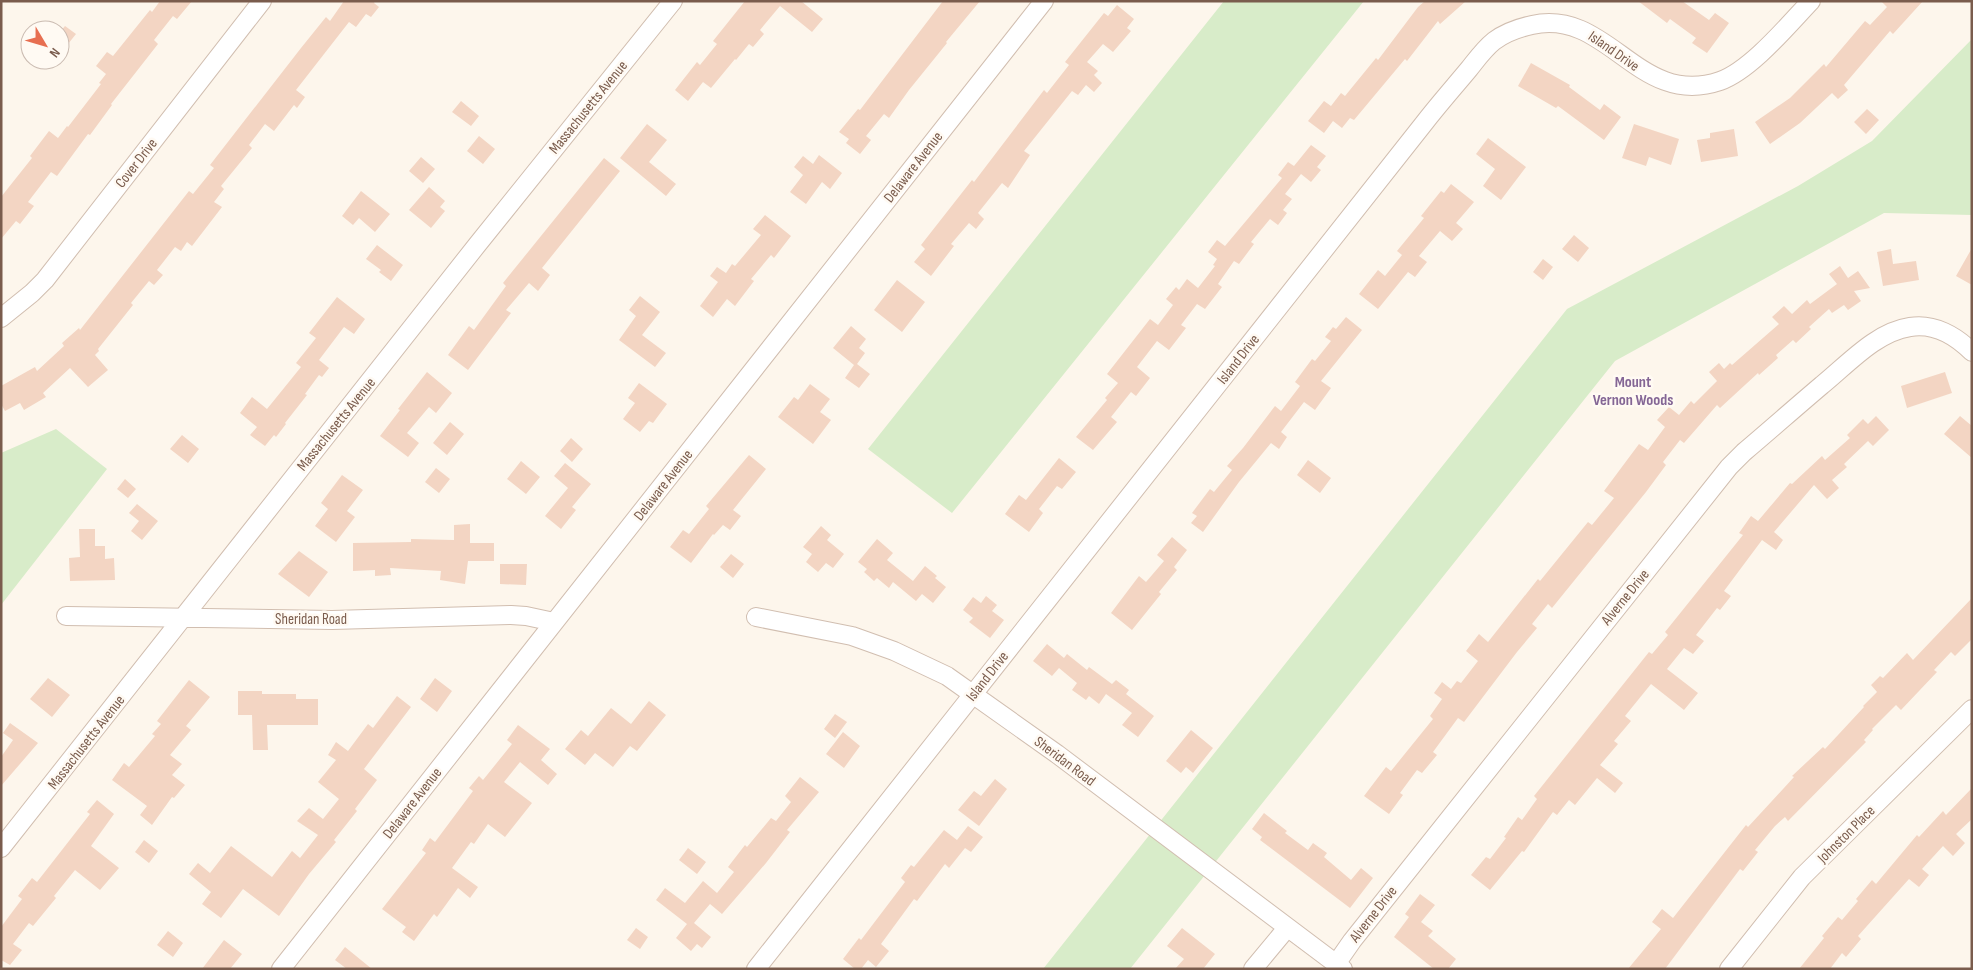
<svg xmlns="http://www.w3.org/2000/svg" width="1973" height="970" font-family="'Sofia Sans Condensed',sans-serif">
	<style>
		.green { fill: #d8ecc9 }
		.building { fill: #f3d5c3 }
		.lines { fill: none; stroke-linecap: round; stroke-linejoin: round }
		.minor-casing { stroke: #d1beb0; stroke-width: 20 }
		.minor { stroke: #fff; stroke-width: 18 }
		.labels { text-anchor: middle; stroke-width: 5; stroke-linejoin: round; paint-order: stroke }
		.street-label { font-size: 15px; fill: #7a5c4d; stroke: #fffaf3 }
		.neighbourhood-label { font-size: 16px; font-weight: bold; fill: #846695; stroke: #fffaf3 }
	</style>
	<rect width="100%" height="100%" fill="#fdf6ec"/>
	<path class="green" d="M1224,1H1364L952,513L868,449Z
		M1972,39V215L1884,213L1615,361L1130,969H1043L1567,309L1798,186L1872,141Z
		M56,429L107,469L1,605V453Z"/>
	<path class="building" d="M160,1H192L177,19L173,16L154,40L158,44L111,104L112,105L90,135L88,134L57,176L51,172L28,202L34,206L20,224L16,221L1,239V197L32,158L30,156L49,131L58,138L67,126L68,127L101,84L99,83L106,74L96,66L107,52L113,56L150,10L152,12Z
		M344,1H375L374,3L379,7L371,17L366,14L356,27L349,22L296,90L305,97L297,108L294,105L274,131L265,124L249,145L252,148L221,186L224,189L214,202L222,207L192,246L187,242L181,251L175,247L157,270L163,275L154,285L149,281L131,303L133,305L98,349L99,351L95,355L108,370L88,387L70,368L43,393L46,397L24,410L20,403L5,411L1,404V386L35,367L37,371L64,346L62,343L79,328L80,330L189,191L193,194L214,168L210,165L301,48L326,17L330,21Z
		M745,1H801L823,19L812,32L780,6L760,30L764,34L753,47L749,44L736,60L735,59L711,88L703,82L688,101L675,90L697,62L700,65L717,44L713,41Z
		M943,1H980L946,42L947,43L909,90L889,118L884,114L866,136L871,140L860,154L846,143L849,139L839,132L858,109L860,110Z
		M1425,1H1466L1440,24L1438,21L1407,61L1405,59L1354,120L1350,118L1342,128L1333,121L1324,133L1308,121L1324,101L1331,106L1341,93L1345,96L1376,58L1378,60L1418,7Z
		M1638,1H1682L1709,20L1715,13L1729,23L1707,53L1692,43L1696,38L1670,19L1667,23Z
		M1881,1H1923L1893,34L1890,31L1844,85L1848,90L1838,99L1832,93L1800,123L1770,144L1755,122L1790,98L1824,64L1826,67L1865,21L1870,25L1887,7Z
		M1117,5L1134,19L1127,28L1131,31L1113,52L1103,44L1087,62L1098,71L1094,75L1102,83L1094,92L1086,85L1078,95L1072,91L1024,151L1030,155L1008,188L1002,183L978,213L984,219L976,229L969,223L951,244L954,246L931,276L914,262L925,249L921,245L972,180L974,182L1044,90L1047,93L1069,65L1065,62L1104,13L1108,16Z
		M65,26L76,34L60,54V32Z
		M1531,63L1570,85L1569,87L1600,110L1604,104L1621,117L1604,140L1558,106L1556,108L1518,86Z
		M461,101L479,116L471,126L452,112Z
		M1867,109L1879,120L1866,134L1854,122Z
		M647,124L667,140L649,162L676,184L666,196L620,158Z
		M1634,124L1679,139L1671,165L1649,157L1646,166L1622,158Z
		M1734,129L1738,156L1701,162L1697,140L1710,138V133Z
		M479,136L495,149L483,164L467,151Z
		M1488,138L1526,167L1501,200L1483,186L1495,169L1476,154Z
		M1311,145L1326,156L1317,167L1321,170L1311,182L1301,174L1285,194L1292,199L1283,210L1287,213L1278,225L1270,219L1251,242L1254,244L1239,264L1234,261L1218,284L1222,287L1205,309L1197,304L1181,325L1186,328L1169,350L1157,341L1137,367L1150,378L1136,396L1131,392L1111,417L1117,422L1093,450L1076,437L1107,400L1105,398L1118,383L1107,374L1150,319L1158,325L1173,305L1166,299L1176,287L1179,290L1187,279L1198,288L1215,266L1213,265L1217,259L1208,252L1217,240L1225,246L1282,178L1278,175L1288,162L1294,166Z
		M819,155L842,173L830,189L822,182L806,204L790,192L803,175L794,167L803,156L813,164Z
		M421,157L435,169L423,183L409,171Z
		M604,158L620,171L542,268L550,275L538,291L529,283L506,310L511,313L468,370L448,355L469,326L474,330L506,286L503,283Z
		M1451,184L1474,202L1456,223L1463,229L1452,241L1440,231L1419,256L1427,262L1415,277L1408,272L1378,309L1359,294L1378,270L1385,276L1402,255L1397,251L1424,218L1421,216L1441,191L1444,193Z
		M429,187L445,201L440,207L445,211L431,228L409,210Z
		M361,191L390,214L375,232L359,218L353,225L342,216Z
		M765,215L791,236L774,258L771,255L751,279L754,281L735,306L727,299L713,317L700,306L718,282L710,276L717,267L726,273L732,264L735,266L761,235L753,229Z
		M1574,235L1589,248L1578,262L1562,249Z
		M377,245L403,265L391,281L379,272L381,270L366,259Z
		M1972,248V285L1956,276Z
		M1891,249L1893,264L1916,261L1919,280L1883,286L1877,252Z
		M1543,259L1553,267L1543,280L1533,272Z
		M1840,266L1848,278L1858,271L1870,288L1854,291L1861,301L1848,310L1844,305L1832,313L1829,309L1809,327L1811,329L1796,343L1793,340L1776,355L1778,358L1759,375L1758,373L1720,408L1717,405L1684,443L1680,440L1663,462L1666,465L1646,492L1552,608L1548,604L1532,624L1537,628L1517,652L1464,722L1458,718L1433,752L1437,755L1422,773L1417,770L1400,793L1403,795L1389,814L1364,796L1386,767L1391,771L1433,719L1430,716L1442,699L1434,693L1442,682L1451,689L1457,681L1461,683L1478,661L1466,651L1479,634L1488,642L1538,579L1540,581L1588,522L1592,525L1614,498L1604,491L1639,444L1648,450L1665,427L1657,420L1669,407L1679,415L1691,401L1694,404L1717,381L1709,372L1719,363L1724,369L1730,363L1732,365L1779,324L1772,317L1784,306L1792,314L1807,300L1810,304L1837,284L1829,274Z
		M897,280L925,302L902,332L874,310Z
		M640,296L660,312L642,335L666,353L655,367L619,340L636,316L629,310Z
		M337,297L365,319L354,334L344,327L319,360L329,368L322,377L319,375L305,394L307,395L285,423L286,424L276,437L274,435L265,446L250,435L257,427L240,413L252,397L267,409L301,367L296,363L316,338L309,333Z
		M1346,317L1362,330L1321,381L1331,388L1315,410L1304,402L1281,432L1287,437L1279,449L1271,443L1239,482L1203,532L1191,523L1197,516L1192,513L1210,489L1214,492L1232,470L1227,466L1243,448L1275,406L1281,411L1300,386L1295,382L1312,359L1315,361L1331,341L1325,337L1333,327L1336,329Z
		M851,326L866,339L859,348L865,353L857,364L870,374L859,388L845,378L854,365L833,348Z
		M427,372L452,393L436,413L429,407L407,433L419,443L408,457L380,436L400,410L398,409Z
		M1945,372L1952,393L1907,408L1901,386Z
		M639,383L667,404L653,423L649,421L640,432L623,419L635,403L628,398Z
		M810,384L830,399L820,412L831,420L813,444L778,417L794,397L798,400Z
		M1876,416L1889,430L1873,446L1868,441L1844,464L1847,467L1832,480L1839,488L1827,499L1814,485L1774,532L1783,540L1776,550L1762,540L1724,591L1731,596L1720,610L1717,608L1696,635L1704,641L1693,654L1684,648L1667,669L1698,693L1684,710L1651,684L1625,716L1631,721L1614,741L1618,744L1600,765L1623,783L1615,793L1597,778L1575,805L1569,800L1557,815L1553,812L1524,852L1522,851L1490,890L1471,875L1486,857L1490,859L1506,838L1504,837L1518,817L1522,820L1537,799L1534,796L1649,652L1652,654L1668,635L1665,632L1743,535L1739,533L1751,516L1758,521L1790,483L1792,484L1822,456L1825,460L1850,438L1847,435L1863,419L1868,424Z
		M1960,416L1972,426V458L1944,434Z
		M450,422L464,434L447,455L433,443Z
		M182,435L199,449L188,463L170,449Z
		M571,438L583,449L572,462L560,451Z
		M749,455L766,469L733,510L741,516L730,530L723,525L714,535L713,534L691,563L670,547L683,530L689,534L709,509L706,506Z
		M1059,458L1076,472L1062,489L1057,486L1039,509L1043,513L1029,532L1005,514L1019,495L1026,500Z
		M1308,460L1331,478L1320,493L1297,475Z
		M521,461L540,477L526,494L507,479Z
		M565,463L591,484L572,507L576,510L561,529L545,516L568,488L554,476Z
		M436,468L450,479L439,493L425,482Z
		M342,475L363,490L347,511L355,517L336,542L315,526L328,509L321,503Z
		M125,479L136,489L128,498L117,489Z
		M137,504L158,521L142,540L131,531L139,521L129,513Z
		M470,524V543H494V561H468L465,584L440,580L441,571L390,568L391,575L375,576V570L353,571V543L411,542V539L454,540V525Z
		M821,526L831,535L827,540L844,554L833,568L826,563L818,572L806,562L812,554L803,547Z
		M79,529H95V546H105V559L114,558L115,580L70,581L69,558L80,557Z
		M1172,537L1187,550L1174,567L1177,570L1159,592L1161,594L1132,630L1111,613L1139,576L1146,582L1164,561L1157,555Z
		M877,539L893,553L887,560L913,581L925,566L937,576L935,578L946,587L933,603L922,594L916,601L893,582L889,588L877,578L874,581L864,572L867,569L858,562Z
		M299,551L328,572L309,597L278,574Z
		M731,554L744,564L733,578L720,567Z
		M500,564H527L526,585L500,584Z
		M986,596L997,605L992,611L1004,620L990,638L969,622L973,618L963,610L973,597L981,603Z
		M1972,598V639L1955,656L1951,652L1934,670L1937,672L1901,710L1896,705L1872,729L1873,730L1864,740L1866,742L1788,821L1785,817L1775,826L1755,850L1758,852L1743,871L1740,869L1665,969H1628L1661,929L1652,922L1662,909L1673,918L1746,825L1748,827L1794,777L1792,776L1823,747L1825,749L1864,707L1863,706L1877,692L1871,685L1880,676L1883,678L1907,653L1913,660Z
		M1047,644L1064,658L1067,654L1087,670L1089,667L1112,684L1116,680L1129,690L1126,694L1154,716L1138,737L1122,725L1132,713L1106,694L1099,704L1089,696L1086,700L1072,690L1077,683L1059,668L1052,676L1033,661Z
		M48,678L70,695L52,717L30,699Z
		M435,678L452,691L437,712L420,699Z
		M189,680L210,697L186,726L191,730L170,755L182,764L172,775L185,785L174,798L172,797L152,825L140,815L147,806L112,780L124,763L129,767L155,736L152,734L161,724L157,721Z
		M238,691H262V694H296V699H318V725H267L268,750H253L252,715H238Z
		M397,696L411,707L364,769L377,780L355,809L357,811L334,840L336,842L309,874L279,916L243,889L221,918L202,904L211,892L189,874L198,863L210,873L231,846L272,877L292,851L300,858L318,835L297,821L309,808L323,819L339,799L318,782L336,760L328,755L336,742L348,751L368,724L373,728Z
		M649,701L666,715L637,751L630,746L613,767L595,753L585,765L565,749L581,730L588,736L611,708L631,724Z
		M835,714L847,722L835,738L824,729Z
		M10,723L38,743L1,786V757L13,740L3,733Z
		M518,725L550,749L541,760L557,774L548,785L520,762L504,782L532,803L505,837L488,824L474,844L471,842L452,868L478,887L470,898L458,888L437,917L434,914L414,941L402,932L406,927L382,909L426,853L422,850L430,838L435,842L473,791L469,788L479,776L483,780L512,744L507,740Z
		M1191,730L1213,748L1193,773L1186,767L1181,773L1166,761Z
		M843,732L860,746L844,768L826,754Z
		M800,777L819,792L787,830L790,832L766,863L722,914L710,904L694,923L711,937L702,948L697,944L691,951L676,938L687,924L656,900L665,888L685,903L703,881L717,893L734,872L728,867L745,845L747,847L771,818L776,821L791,802L785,796Z
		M995,779L1007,789L979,826L958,810L974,791L981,796Z
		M1972,788V819L1956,834L1965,843L1953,856L1943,846L1922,869L1929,875L1919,887L1909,879L1858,936L1861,939L1846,957L1842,953L1830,969H1799L1824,938L1822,936L1838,917L1842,920L1858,901L1856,899L1872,880L1876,884L1917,835L1919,837L1943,811L1946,815Z
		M97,800L114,814L91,846L119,868L100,890L75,870L54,896L56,898L33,926L29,923L13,944L22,950L10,965L1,960V927L22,899L18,896L32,878L37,882L90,814L87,812Z
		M1264,813L1287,831L1285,833L1308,850L1313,843L1327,853L1324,857L1351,880L1361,868L1373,878L1350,908L1260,840L1262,837L1252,829Z
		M968,826L983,837L971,852L965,848L949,868L945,864L917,901L914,899L881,944L889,951L876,967L868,960L861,969H855L843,959L859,938L861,940L905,882L901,878L911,865L914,867L944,830L957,840Z
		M144,840L158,851L149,863L135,852Z
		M688,848L706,862L697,874L679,860Z
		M1420,894L1435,905L1421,922L1433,931L1428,936L1456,959L1448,969H1434L1394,937L1409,917L1405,914Z
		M636,928L648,937L640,949L627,940Z
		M1182,928L1215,954L1203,969H1175L1184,959L1167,946Z
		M168,931L183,943L173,957L157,945Z
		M224,940L242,954L230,969H202Z
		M345,947L372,969H347L335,960Z"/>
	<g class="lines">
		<defs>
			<path id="minor" d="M1,318L32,293L45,280L262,1
				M66,616L332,620L511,615L526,616L554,622
				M756,617L852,636L894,651L947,676L1057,754L1343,969
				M1,848L477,245L673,1
				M1336,964L1352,941L1729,467L1744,452C1770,430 1796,407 1822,385C1848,364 1876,332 1910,327C1934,323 1956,336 1972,352
				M281,969L1044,1
				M756,969L1425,122C1439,104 1454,87 1469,69C1477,59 1484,49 1494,41C1506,32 1518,28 1532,25C1609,8 1638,109 1720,81C1751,70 1788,25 1811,1
				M1253,969L1287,928
				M1729,969L1802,877L1972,709"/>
		</defs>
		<use href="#minor" class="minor-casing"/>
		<use href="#minor" class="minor"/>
	</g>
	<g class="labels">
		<g class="street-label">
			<text transform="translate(1614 51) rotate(35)" y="5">Island Drive</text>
			<text transform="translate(588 107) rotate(-51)" y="5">Massachusetts Avenue</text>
			<text transform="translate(136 163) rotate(-52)" y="5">Cover Drive</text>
			<text transform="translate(913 167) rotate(-52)" y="5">Delaware Avenue</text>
			<text transform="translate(1238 359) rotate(-52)" y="5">Island Drive</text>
			<text transform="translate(336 424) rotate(-51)" y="5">Massachusetts Avenue</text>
			<text transform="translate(663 485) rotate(-52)" y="5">Delaware Avenue</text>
			<text transform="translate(1625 597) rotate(-51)" y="5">Alverne Drive</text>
			<text x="311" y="624">Sheridan Road</text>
			<text transform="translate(987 676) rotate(-52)" y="5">Island Drive</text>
			<text transform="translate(86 742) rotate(-52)" y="5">Massachusetts Avenue</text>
			<text transform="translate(1065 761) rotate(37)" y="5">Sheridan Road</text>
			<text transform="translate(412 803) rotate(-52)" y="5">Delaware Avenue</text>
			<text transform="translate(1846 834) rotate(-45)" y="5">Johnston Place</text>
			<text transform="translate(1373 914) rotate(-52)" y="5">Alverne Drive</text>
		</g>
		<g class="neighbourhood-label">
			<text x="1633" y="387">Mount<tspan x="1633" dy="18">Vernon Woods</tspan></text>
		</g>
	</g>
	<rect width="1973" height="970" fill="none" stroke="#7a5c4d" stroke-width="5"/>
	<g transform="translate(45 45) rotate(128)"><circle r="24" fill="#fffaf3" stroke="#cabbb1"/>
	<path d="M0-4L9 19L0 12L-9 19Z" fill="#e76f51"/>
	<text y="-8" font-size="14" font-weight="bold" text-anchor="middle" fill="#7a5c4d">N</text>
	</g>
</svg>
